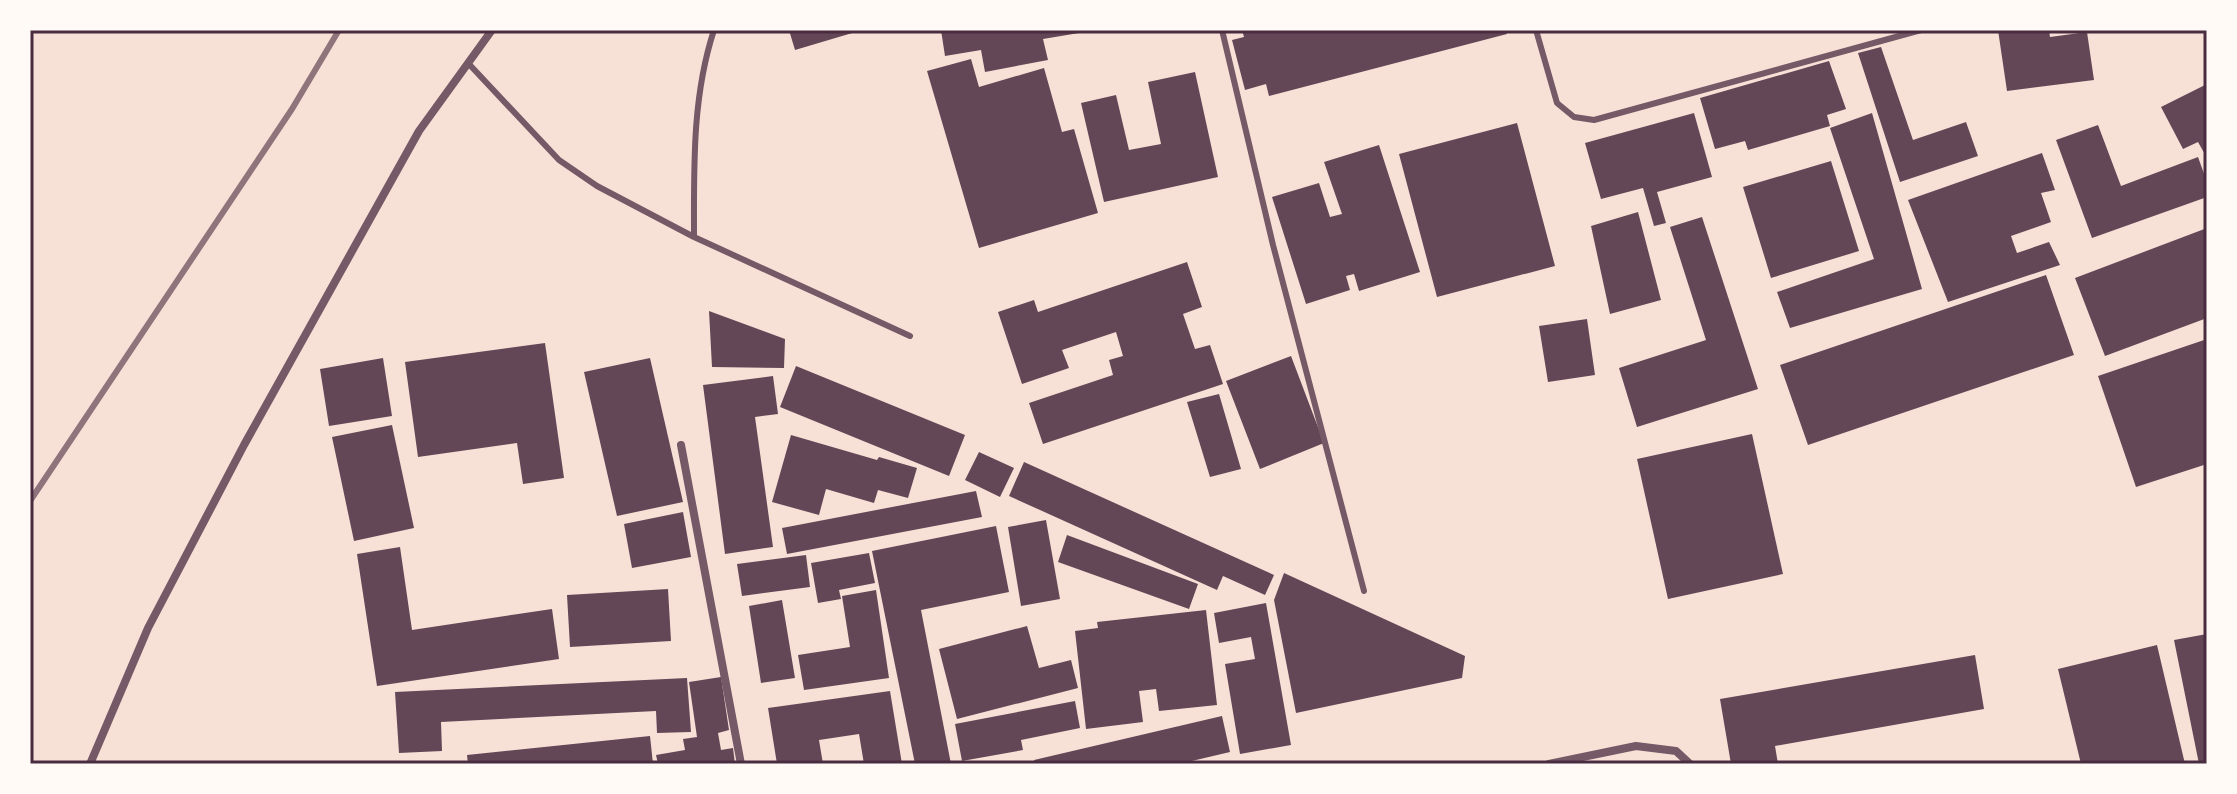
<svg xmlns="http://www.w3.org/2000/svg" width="2237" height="794" font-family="Literata,serif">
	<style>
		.building { fill: #644757 }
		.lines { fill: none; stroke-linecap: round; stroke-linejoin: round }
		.service { stroke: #755966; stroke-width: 6 }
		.minor { stroke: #755966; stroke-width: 8 }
		.rail { stroke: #8f747c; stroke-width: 6 }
		.neatline { fill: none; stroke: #4a2c40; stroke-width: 3 }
	</style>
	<rect width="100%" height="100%" fill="#f7e1d7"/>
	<path class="building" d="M789,30H859V31L795,50Z
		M941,30H1085V32L1043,39L1048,60L985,72L981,50L945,56Z
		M1242,30H1506L1507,34L1269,96L1266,84L1245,90L1232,40L1244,37Z
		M1998,30H2049L2050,37L2087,32L2094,80L2007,91Z
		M1881,47L1913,140L1966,122L1978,156L1900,182L1858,53Z
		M971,59L979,87L1044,68L1062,132L1074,129L1098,213L979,248L927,71Z
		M1829,61L1846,109L1827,115L1830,126L1748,150L1745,141L1715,149L1700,98Z
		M1195,72L1218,177L1104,202L1081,103L1116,95L1129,150L1161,144L1148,82Z
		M2207,84V158L2198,142L2183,149L2161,107Z
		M1694,113L1712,177L1657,192L1666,223L1654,226L1643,188L1601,199L1585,143Z
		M1872,113L1922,289L1790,328L1777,292L1874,259L1830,128Z
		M1517,123L1555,266L1437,297L1399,154Z
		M2098,125L2121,186L2198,157L2207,182V197L2092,238L2056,140Z
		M1379,145L1420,272L1359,291L1354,274L1346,276L1350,290L1306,304L1272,197L1319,183L1330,217L1342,214L1324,162Z
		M2042,153L2055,190L2041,193L2051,222L2011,236L2017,253L2049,242L2060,265L1948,302L1908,200Z
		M1831,161L1859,251L1771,278L1743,187Z
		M1638,212L1661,300L1610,314L1591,226Z
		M1702,217L1758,389L1637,427L1619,368L1706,340L1670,227Z
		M2207,228V318L2105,356L2075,278Z
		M1187,262L1202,307L1183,314L1195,349L1210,345L1223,384L1043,444L1029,403L1113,375L1109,360L1123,356L1116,332L1062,350L1069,368L1022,384L998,312L1034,300L1038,312Z
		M2046,275L2074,355L1808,445L1780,365Z
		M709,311L785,339L784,368L712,367Z
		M1587,319L1595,375L1548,382L1539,326Z
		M2207,339V464L2136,487L2098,376Z
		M545,343L564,478L523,484L517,443L418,457L405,362Z
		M1291,356L1324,443L1260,469L1226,381Z
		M383,358L392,416L329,426L320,369Z
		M650,358L683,502L617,516L584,372Z
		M796,366L965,435L949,476L780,407Z
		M773,376L778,414L755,417L773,547L725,554L703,385Z
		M1219,394L1241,469L1210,477L1187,402Z
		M392,425L414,528L354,541L332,437Z
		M1752,434L1783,574L1668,599L1637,459Z
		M791,435L877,460L879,457L917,468L908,498L878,490L874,503L826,489L819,515L772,502Z
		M979,452L1014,468L1000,497L965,480Z
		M1024,462L1274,575L1265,595L1223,576L1217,590L1009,496Z
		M976,491L982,517L787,554L782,528Z
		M683,512L691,557L632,568L624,524Z
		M1046,520L1060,599L1021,606L1008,527Z
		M996,526L1009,592L921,610L951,764H915L872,551Z
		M1067,535L1198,584L1189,609L1058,562Z
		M400,547L412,630L552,609L559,659L377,686L357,554Z
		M869,553L875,583L839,590L841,599L818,603L811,563Z
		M806,555L810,587L742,596L737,564Z
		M1284,573L1465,656L1462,678L1296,713L1274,600Z
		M668,589L671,641L570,647L567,595Z
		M876,590L889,678L804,690L798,655L850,647L842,596Z
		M782,600L795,678L761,683L749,606Z
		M1266,603L1291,745L1240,754L1225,664L1255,659L1251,637L1219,643L1214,613Z
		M1206,610L1217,705L1159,711L1156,689L1139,691L1143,722L1086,729L1075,631L1098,628L1097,622Z
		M1027,626L1039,668L1071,660L1078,688L957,719L939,649Z
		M2207,634V764H2199L2174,640Z
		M2157,645L2185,764H2081L2058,669Z
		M1975,655L1984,709L1775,746L1778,764H1731L1720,699Z
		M721,677L729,730L718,733L721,750L733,748L735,764H658L656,755L685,750L683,739L697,737L689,682Z
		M687,678L691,732L657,733L656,711L441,722L442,751L399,753L395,692Z
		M890,691L902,764H864L859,734L819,740L823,764H777L768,708Z
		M1075,701L1080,728L1021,740L1023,750L962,761L955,724Z
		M1222,716L1230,752L1179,764H1035L1034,760Z
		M650,736L653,764H468L467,755Z"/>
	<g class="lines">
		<path class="service" d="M1222,30L1273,245L1364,591
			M1536,30L1557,103L1574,117L1594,120L1921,30
			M468,63L559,160L597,186L694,237L910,336
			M694,237C694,167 692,97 714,30"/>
		<path class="minor" d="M681,445L741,764
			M90,764L148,628L244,445L419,131L492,30
			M1549,764L1636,746L1676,751L1690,764"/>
		<path class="rail" d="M30,501L292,109L339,30"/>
	</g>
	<rect width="2237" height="794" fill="none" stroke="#fffaf5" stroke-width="64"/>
	<rect x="32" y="32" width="2173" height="730" class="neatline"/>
</svg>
